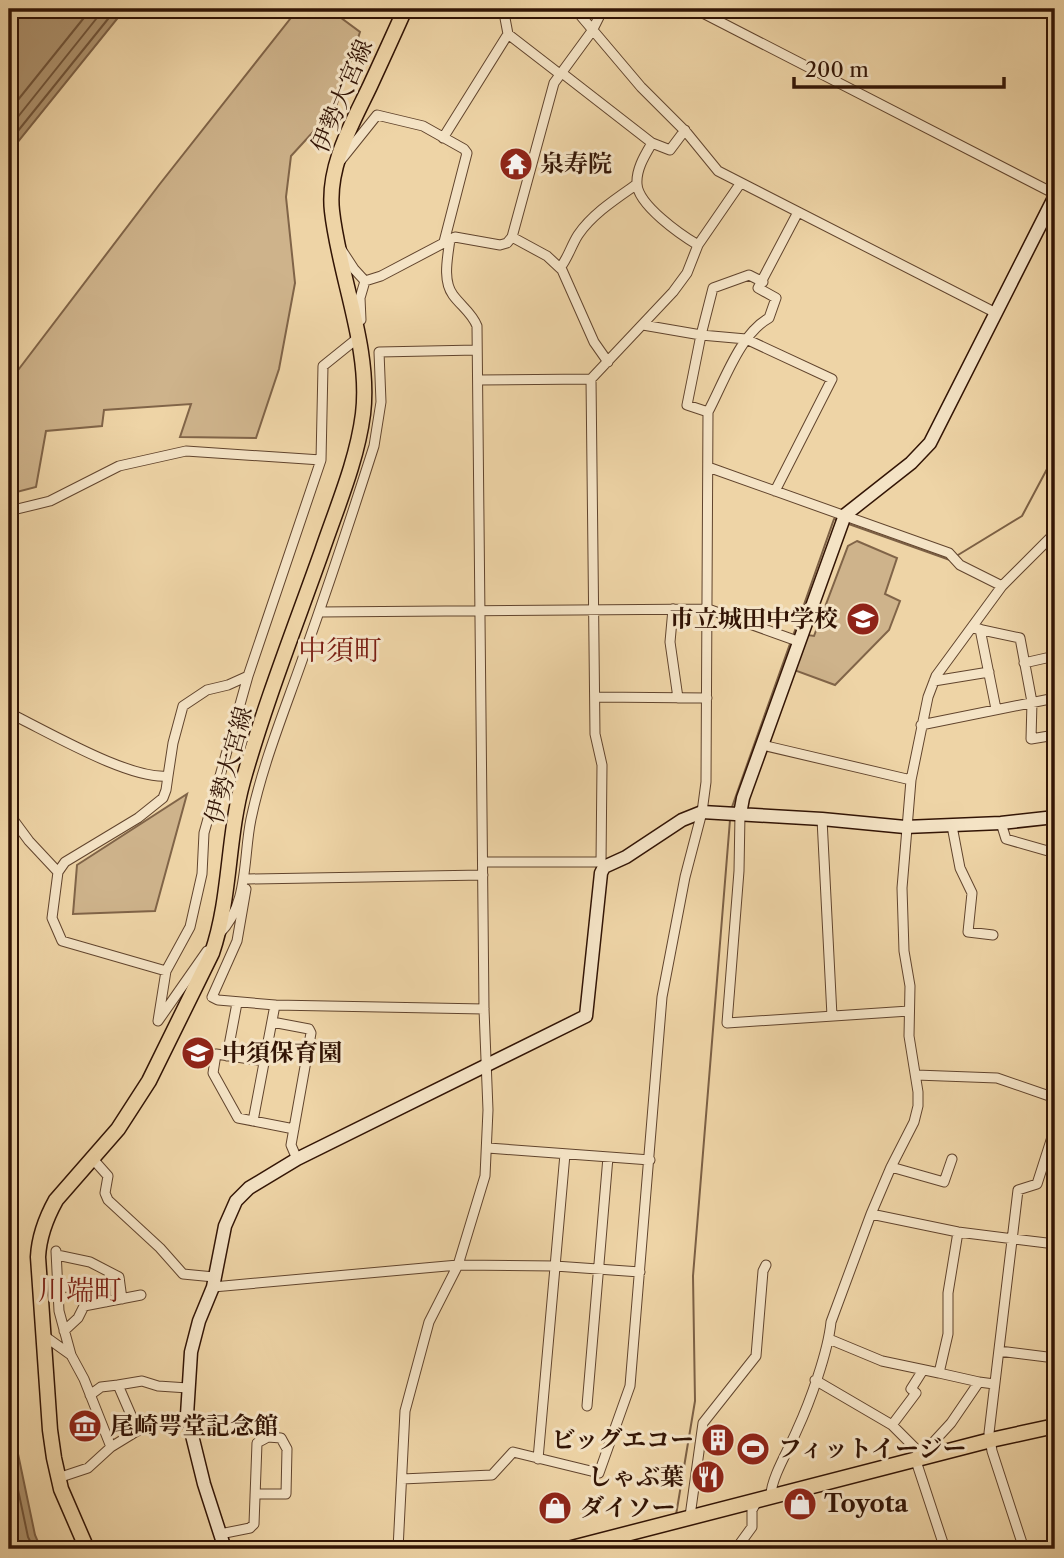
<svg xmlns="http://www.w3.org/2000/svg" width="1064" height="1558" font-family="'Libre Caslon Text','Noto Serif JP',serif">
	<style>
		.green { fill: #ceb38b; stroke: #806448; stroke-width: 2 }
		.water { fill: #ae936f; stroke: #7c6045; stroke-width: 2 }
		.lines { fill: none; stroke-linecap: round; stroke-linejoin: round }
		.shore { stroke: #70543a; stroke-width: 2 }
		.stream { stroke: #7c6045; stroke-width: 2 }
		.street-casing { stroke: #61442d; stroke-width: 11 }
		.secondary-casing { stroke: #321405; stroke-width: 15 }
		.primary-casing { stroke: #321405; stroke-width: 17 }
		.street { stroke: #f4e3c5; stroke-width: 9 }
		.secondary { stroke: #f4e3c5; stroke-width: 12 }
		.primary { stroke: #eed4a6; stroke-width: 14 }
		.labels { text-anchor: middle; stroke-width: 6; stroke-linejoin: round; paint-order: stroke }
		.street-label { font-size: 24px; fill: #321405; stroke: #f4e3c5 }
		.poi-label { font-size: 24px; font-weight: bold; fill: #321405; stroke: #f4e3c5; text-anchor: start }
		.quarter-label { font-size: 28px; fill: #7a1f14; stroke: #f4e3c5 }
	</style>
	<rect width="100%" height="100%" fill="#eed4a6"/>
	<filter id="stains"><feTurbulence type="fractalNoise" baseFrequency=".00286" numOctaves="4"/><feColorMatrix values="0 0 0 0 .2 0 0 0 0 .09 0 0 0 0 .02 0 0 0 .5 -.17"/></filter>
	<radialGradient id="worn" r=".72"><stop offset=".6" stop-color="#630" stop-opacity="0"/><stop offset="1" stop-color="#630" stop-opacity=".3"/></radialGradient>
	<path class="green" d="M298,9H329L360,32L336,107L291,156L286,197L295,283L279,369L256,438L180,437L191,404L104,410L102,426L46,431L36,487L9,494V382L159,185Z
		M857,541L897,558L885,594L900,601L889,630L835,685L794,670L808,635L814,636L848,546Z
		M187,794L155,911L73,914L77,865Z"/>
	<path class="water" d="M9,9H125L9,153Z
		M9,1411L35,1535L41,1549H9Z"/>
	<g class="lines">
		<path class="shore" d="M9,111L91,9
			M9,128L104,9
			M9,142L116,9
			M9,1447L28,1537L34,1549"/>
		<path class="stream" d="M846,523L950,560
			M958,555L1022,516L1055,454
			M793,636L834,519L838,520
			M732,807L791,641
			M676,1515L695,1401L693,1276L730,820"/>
		<defs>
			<path id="street" d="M499,9L504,13L508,34L561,75
				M575,9L641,87L687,133L718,171L996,313
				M695,9L1055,194
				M562,73L652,143C645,155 636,169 637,184C638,205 681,235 698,245
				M443,138L508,34
				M652,143L670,150L685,130
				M341,160L377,115L423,126L464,149L467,153L444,242
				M512,237L547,256L562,270L594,342L608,362
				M339,246L354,269L365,281
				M560,268C568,258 571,246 578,235C592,214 617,198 637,184
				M365,281L381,276L455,237L500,245L507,243L512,237L554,83L592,31L603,9
				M361,320L360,298L365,281
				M643,325L701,335L746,339L832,379L775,491
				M591,379L595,734L602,765L601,862L604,867
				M478,380L591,379L673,292L687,273L698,245L740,184
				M708,412C724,382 740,334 769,318L776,298L758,288L798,212
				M708,467L949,553L960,565L1002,586
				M9,511L50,501L119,466L186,451L321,460
				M673,609L670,642L678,698
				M319,612L708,609L800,642
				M973,628L1020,638L1032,702L1031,739L1055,735
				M980,629L996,709
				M1024,663L1055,656
				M934,681L989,672
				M595,697L707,698
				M9,713C47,731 129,780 168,776L173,743L183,706L207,690L228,685L248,676
				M921,725L1055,698
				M762,745L911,780
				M9,814L29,841L58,872L52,918L62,941L166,971
				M740,814L739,871L727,1023L909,1011
				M822,819L832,1016
				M1001,823L1006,839L1055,853
				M952,826L960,868L972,893L968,932L993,935
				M483,862H601
				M58,872L65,862L138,818L163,798L166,790L168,776
				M245,878L248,879L483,875
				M246,889L237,941L212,997L218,1000L275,1005L484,1009
				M219,934C249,905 243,857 251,819C263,762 286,707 305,652C329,584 352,515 374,446L381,402L379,352L477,350
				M207,951L158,1021L166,971L190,927L202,874L204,833L248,676L321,460L323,366L359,337
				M272,1022L309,1029L311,1033L291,1145L297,1159
				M227,1056L237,1003
				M264,1061L216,1054L213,1073L238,1118L294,1129
				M916,1075L997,1078L1055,1098
				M253,1121L275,1005
				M488,1148L650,1160
				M92,1158L108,1176L105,1193L108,1200L160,1248L183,1274L214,1277
				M891,1167L944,1182L952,1159
				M871,1214L958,1232L1055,1244
				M958,1232L948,1293V1334L939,1373L979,1382
				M56,1251L59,1311L71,1355
				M57,1255L90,1262L119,1277L122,1299
				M59,1287L105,1288L106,1302
				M213,1287L458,1265L555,1266L640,1272
				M64,1331L78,1318L84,1306L141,1295
				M43,1335L71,1355L84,1379L111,1447
				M829,1339L882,1361L939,1373
				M999,1351L1055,1358
				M815,1380L892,1425L916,1393L911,1389L923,1370
				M118,1385L142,1381L158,1386L188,1388
				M90,1395L101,1387L118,1385L138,1431
				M587,1406L608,1157
				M892,1425L922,1455
				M538,1459L565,1154
				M58,1478L88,1468L111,1447L142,1428L187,1415
				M402,1479L492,1475L513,1452L599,1473L630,1386L662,997L685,877L702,812L706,782L708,412L687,405L701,335L713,288L749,275L763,282
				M771,1495C771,1478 790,1447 797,1430C810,1402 828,1352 831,1322L871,1214L891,1167L914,1122L918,1106V1092L909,1036L910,986L904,951L902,888L911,780L928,697L936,676L1002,586L1055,533
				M690,1516L703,1423L756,1356L763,1271L766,1265
				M220,1534L250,1528L254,1524L257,1443L268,1437L281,1438L287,1449L286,1494H255
				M398,1549L405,1411L429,1322L458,1265L485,1176L488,1110L484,1009L477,326C472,313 461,306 453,295C442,280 448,256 450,239
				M736,1549L752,1527V1510L758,1499
				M945,1549L916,1461L951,1423L979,1382L994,1384
				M1024,1549L992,1451L989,1433L1018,1190L1037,1184L1055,1128"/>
			<path id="secondary" d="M740,814L743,798L845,515L911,463L930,443L1055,196
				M225,1549L204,1484L187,1415L191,1352L199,1321L213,1287L225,1226L236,1201L249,1188L297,1159L586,1016L601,873L604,867L626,857L682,820L702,812L822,819L905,827L1001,823L1055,817"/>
			<path id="primary" d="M87,1549L61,1489L54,1458L50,1430L38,1257C39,1237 46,1218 56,1200L118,1129L149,1081L212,953C231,897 227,838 243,781C265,703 295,627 322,551C337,507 357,461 363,414C371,348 339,276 332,211C327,166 352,124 370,86C382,60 394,34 405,9
				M568,1549L991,1440L1055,1426"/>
		</defs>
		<use href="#street" class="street-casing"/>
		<use href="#secondary" class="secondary-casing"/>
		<use href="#primary" class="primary-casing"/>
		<use href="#street" class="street"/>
		<use href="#secondary" class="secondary"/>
		<use href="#primary" class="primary"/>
	</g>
	<defs>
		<symbol id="temple-disc" viewBox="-11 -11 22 22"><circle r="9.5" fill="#8f2418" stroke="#f4e3c5"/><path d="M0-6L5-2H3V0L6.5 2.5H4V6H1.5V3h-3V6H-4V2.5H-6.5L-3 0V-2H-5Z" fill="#fff"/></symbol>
		<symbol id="school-disc" viewBox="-11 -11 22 22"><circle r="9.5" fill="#8f2418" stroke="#f4e3c5"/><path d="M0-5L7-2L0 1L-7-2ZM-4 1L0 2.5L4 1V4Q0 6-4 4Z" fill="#fff"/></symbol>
		<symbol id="museum-disc" viewBox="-11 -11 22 22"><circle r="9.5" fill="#8f2418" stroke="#f4e3c5"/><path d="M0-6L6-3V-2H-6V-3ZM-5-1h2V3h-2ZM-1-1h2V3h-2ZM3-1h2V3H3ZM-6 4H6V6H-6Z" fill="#fff"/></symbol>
		<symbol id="building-disc" viewBox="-11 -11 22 22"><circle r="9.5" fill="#8f2418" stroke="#f4e3c5"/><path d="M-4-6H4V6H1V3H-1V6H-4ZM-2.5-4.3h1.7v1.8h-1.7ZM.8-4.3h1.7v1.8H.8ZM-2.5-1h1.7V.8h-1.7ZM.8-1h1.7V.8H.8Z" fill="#fff"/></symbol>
		<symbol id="stadium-disc" viewBox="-11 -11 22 22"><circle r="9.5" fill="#8f2418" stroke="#f4e3c5"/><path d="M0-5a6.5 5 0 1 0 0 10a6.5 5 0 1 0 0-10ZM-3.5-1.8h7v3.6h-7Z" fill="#fff"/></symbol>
		<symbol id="restaurant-disc" viewBox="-11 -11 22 22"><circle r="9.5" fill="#8f2418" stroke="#f4e3c5"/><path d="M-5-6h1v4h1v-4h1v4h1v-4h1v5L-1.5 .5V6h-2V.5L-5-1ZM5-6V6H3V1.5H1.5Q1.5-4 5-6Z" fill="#fff"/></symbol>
		<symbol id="shop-disc" viewBox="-11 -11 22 22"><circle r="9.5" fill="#8f2418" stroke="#f4e3c5"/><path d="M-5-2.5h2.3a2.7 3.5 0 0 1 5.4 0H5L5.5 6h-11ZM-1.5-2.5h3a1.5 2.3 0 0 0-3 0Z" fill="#fff"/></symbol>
	</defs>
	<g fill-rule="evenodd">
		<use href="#temple-disc" x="497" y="145" width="38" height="38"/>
		<use href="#school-disc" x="844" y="600" width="38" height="38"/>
		<use href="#school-disc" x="179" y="1034" width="38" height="38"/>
		<use href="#museum-disc" x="66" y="1407" width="38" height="38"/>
		<use href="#building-disc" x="699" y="1421" width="38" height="38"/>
		<use href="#stadium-disc" x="734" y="1430" width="38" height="38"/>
		<use href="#restaurant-disc" x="689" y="1458" width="38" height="38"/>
		<use href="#shop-disc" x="781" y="1485" width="38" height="38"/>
		<use href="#shop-disc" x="536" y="1489" width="38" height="38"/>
	</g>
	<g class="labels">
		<g class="street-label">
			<text transform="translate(342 96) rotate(-67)" y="8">伊勢大宮線</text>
			<text transform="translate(229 765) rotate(-75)" y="8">伊勢大宮線</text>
		</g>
		<g class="poi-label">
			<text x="540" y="172">泉寿院</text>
			<text x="838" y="627" text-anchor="end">市立城田中学校</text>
			<text x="222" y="1061">中須保育園</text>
			<text x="110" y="1434">尾崎咢堂記念館</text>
			<text x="694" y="1448" text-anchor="end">ビッグエコー</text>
			<text x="778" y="1457">フィットイージー</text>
			<text x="684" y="1485" text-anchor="end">しゃぶ葉</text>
			<text x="824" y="1512">Toyota</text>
			<text x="580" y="1516">ダイソー</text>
		</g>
		<g class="quarter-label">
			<text x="340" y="660">中須町</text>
			<text x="80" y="1300">川端町</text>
		</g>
	</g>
	<rect width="1064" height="1558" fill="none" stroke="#eed4a6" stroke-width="35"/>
	<rect x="10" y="10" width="1043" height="1537" fill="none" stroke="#321405" stroke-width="3.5"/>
	<rect x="18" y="18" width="1029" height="1523" fill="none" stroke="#321405" stroke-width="2"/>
	<path d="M794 77v10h210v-10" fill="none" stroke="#321405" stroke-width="3.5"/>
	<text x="805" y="77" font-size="21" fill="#321405" stroke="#f4e3c5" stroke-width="5" paint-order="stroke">200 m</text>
	<rect width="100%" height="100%" filter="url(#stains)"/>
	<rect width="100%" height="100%" fill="url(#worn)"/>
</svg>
